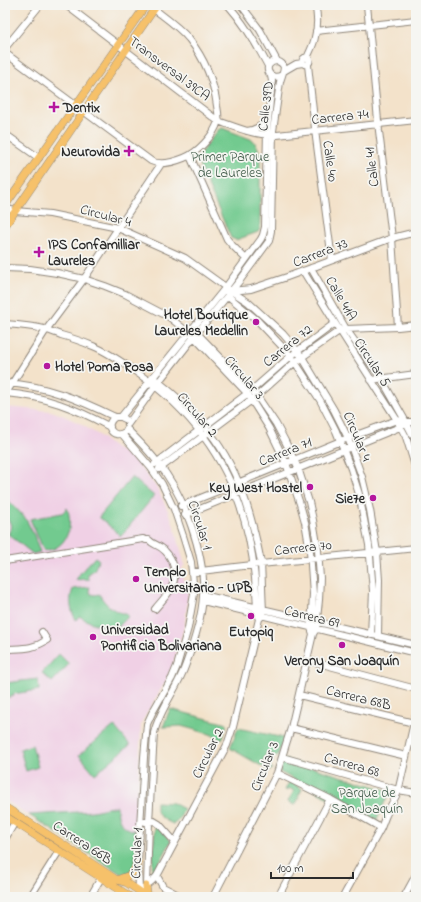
<svg xmlns="http://www.w3.org/2000/svg" width="421" height="902" font-family="'Indie Flower',sans-serif">
	<style>
		.built { fill: #f0d0e5 }
		.green { fill: #72ca8f; stroke: #4e7a5d }
		.lines { fill: none; stroke-linecap: round; stroke-linejoin: round }
		.minor-casing { stroke: #8f867a; stroke-width: 8 }
		.major-casing { stroke: #8f867a; stroke-width: 8 }
		.minor { stroke: #fff; stroke-width: 6 }
		.major { stroke: #f6c16b; stroke-width: 7 }
		.poi-dot { fill: #b5179e; stroke: #f6f6f2; stroke-width: 1.5 }
		.labels { text-anchor: middle; stroke-width: 3.5; stroke-linejoin: round; paint-order: stroke }
		.street-label { font-size: 14px; fill: #2b2b2b; stroke: #f6f6f2 }
		.poi-label { font-size: 14px; font-weight: bold; fill: #2b2b2b; stroke: #f6f6f2; text-anchor: start }
		.park-label { font-size: 14px; fill: #405b49; stroke: #f6f6f2 }
	</style>
	<rect width="100%" height="100%" fill="#f6f6f2"/>
	<filter id="ink" filterUnits="userSpaceOnUse"><feTurbulence type="fractalNoise" baseFrequency=".025" numOctaves="2"/><feDisplacementMap in="SourceGraphic" scale="8" xChannelSelector="R" yChannelSelector="G"/><feConvolveMatrix kernelMatrix="1 2 1 2 8 2 1 2 1" color-interpolation-filters="sRGB"/></filter>
	<filter id="wash" filterUnits="userSpaceOnUse"><feTurbulence type="fractalNoise" baseFrequency=".012" numOctaves="4" result="noise"/><feDisplacementMap in="SourceGraphic" scale="16" xChannelSelector="R" yChannelSelector="G"/><feGaussianBlur stdDeviation="0.9" result="paint"/><feColorMatrix in="noise" values="0 0 0 0 0 0 0 0 0 0 0 0 0 0 0 0 0 1.4 0 .05"/><feComposite in="paint" operator="in"/></filter>
	<g filter="url(#wash)">
		<rect width="100%" height="100%" fill="#f3e2ca"/>
		<path class="built" d="M5,407L51,411L62,415L79,423L97,434L116,449L132,457L157,488L171,517L179,543L185,566L182,567L183,581L187,580L188,594L187,605L184,627L173,664L167,679L141,723L135,847L121,874L5,800Z"/>
		<path class="green" d="M222,128L253,140L257,146L260,153V229L258,232L236,240L231,238L199,165L200,154L218,130Z
			M132,477L154,496L121,536L99,517Z
			M5,499L9,501L26,519L34,535L40,552L33,554L8,534C12,528 12,522 5,518Z
			M67,508C73,522 69,543 53,549C50,550 47,550 44,551L30,519L62,513Z
			M95,557L99,560L94,570L90,573L88,575V577L90,579L76,580L81,572Z
			M90,587L89,590L91,594L95,595L99,594C107,607 114,611 128,615L127,618L119,626L117,633H113V627C101,627 90,623 79,616L76,620C70,610 69,599 73,589Z
			M59,654L69,664L52,682L42,673Z
			M38,679L39,690L13,694L14,696L5,698V683Z
			M170,709L227,724L222,740L210,734L181,726L163,727Z
			M114,726L130,745L95,774L79,755Z
			M238,728L284,738L277,757L267,752L262,762L272,768L270,771L230,748Z
			M32,745L38,767L26,771L20,749Z
			M284,759L390,791L375,823L280,772Z
			M290,781L302,789L298,797H299L296,804L294,805L288,801L294,791L289,788L288,791L285,790Z
			M156,802L173,803L184,809C181,815 179,822 173,824L165,820L159,815L156,810Z
			M117,806C117,819 122,829 136,831C136,841 139,878 121,874L29,815L93,811Z
			M155,824L171,841L152,877V871Z"/>
	</g>
	<g filter="url(#ink)">
		<g class="lines">
			<defs>
				<path id="minor" d="M66,5L218,121C238,128 256,136 277,135L416,120
					M228,5C245,24 256,43 268,66
					M241,5L260,30L277,61
					M367,5L379,131L392,238L398,327
					M316,31L416,20
					M5,48L40,5
					M5,53L151,161C161,166 174,162 184,158C197,153 214,136 218,121C219,117 218,111 217,106C214,82 204,58 189,39C179,27 167,19 154,9
					M302.5 61a3.5 3.5 0 1 1 7 0a3.5 3.5 0 1 1-7 0Z
					M307,58C310,51 314,44 315,37C318,26 318,16 315,5
					M308,65L316,138L332,260
					M284,71L296,64L303,63
					M247,131C256,130 261,126 268,119
					M5,134L39,158
					M190,156L227,239L232,245L246,259
					M5,208L15,211L50,214L118,228L185,258L231,291L248,302L283,334L289,341L302,357L334,410L348,438L362,477L370,510L377,552L379,580L378,636
					M5,268L30,269L57,273L84,279L105,286L125,294L169,317L194,337L247,393L269,428L286,463L300,504L305,522L310,551L313,594L311,628L313,634
					M311,268L346,329L381,378L406,422L416,441
					M303,271L335,323L397,420L406,437L416,469
					M231,291L251,289L287,277L392,238L416,232
					M227,292L228,296L257,320L291,356L320,400L336,431L351,469L359,494L369,545L373,591L371,635
					M5,324C18,325 31,326 44,329C50,331 56,333 61,335C72,338 83,342 93,346C110,353 125,364 139,374C210,424 247,492 255,578C256,590 257,603 257,615L259,619
					M191,328L197,333L252,390L257,396L276,424L285,441L298,468L309,502L313,520L318,550L320,578L319,600L316,629L313,634L291,728L277,773L213,897
					M371,380L416,374
					M5,383C45,385 80,400 115,417H121L125,419
					M5,393C45,396 75,408 110,427
					M6,393L46,330L84,279L161,164
					M115,417C103,425 113,440 125,432
					M121,417L226,287L261,239L263,235L265,227L267,130L272,81L271,76
					M128,424L153,389L197,333L241,279L269,241L271,231L273,131L280,82C282,73 289,65 277,61C261,62 268,83 282,75
					M122,434L151,468L162,484L174,509L183,536L191,562L192,572L194,594L188,628L177,666L172,678L152,713L147,724L144,757L138,862L139,891L145,888L147,885L149,822L154,733C160,708 178,688 186,664C193,645 202,617 203,596C206,556 184,494 158,463C149,451 138,440 127,429
					M155,464L252,390L291,356L335,323
					M159,469L257,396L295,362L339,331L346,329L398,327L416,325
					M181,506L348,438L397,420L406,422H416
					M185,515L400,427L406,422
					M146,540H149C153,545 160,545 165,551C170,556 172,560 174,567C177,588 167,594 155,609
					M5,561L143,539
					M192,572L261,564L416,548
					M203,595L416,645
					M203,601L416,653
					M5,649C22,648 32,650 47,640L42,632
					M307,660L416,689
					M299,695L414,723
					M291,728L406,756
					M282,757L398,790L416,793
					M277,773L330,799L381,828
					M145,822L154,821L159,824L175,842
					M5,839L15,822
					M157,876L163,887L182,897
					M147,885L152,881L157,876L227,745L233,727L259,619L262,616L263,610C262,594 262,579 261,564C259,549 255,534 251,519C234,456 204,416 152,377
					M30,897L59,851
					M90,897L101,878
					M278,897L330,799
					M343,897L381,828L386,815L398,792L416,714
					M404,897L416,875"/>
				<path id="major" d="M5,206L146,5
					M5,226L157,5
					M5,807L55,839L117,880L127,883L148,897
					M5,816L131,897
					M117,880C131,874 131,878 138,862
					M146,886L148,897"/>
			</defs>
			<use href="#minor" class="minor-casing"/>
			<use href="#major" class="major-casing"/>
			<use href="#minor" class="minor"/>
			<use href="#major" class="major"/>
		</g>
	</g>
	<g class="poi-dot">
		<path d="M52 101h4v4h4v4h-4v4h-4v-4h-4v-4h4z"/>
		<path d="M127 145h4v4h4v4h-4v4h-4v-4h-4v-4h4z"/>
		<path d="M37 246h4v4h4v4h-4v4h-4v-4h-4v-4h4z"/>
		<circle cx="256" cy="322" r="4"/>
		<circle cx="47" cy="366" r="4"/>
		<circle cx="310" cy="487" r="4"/>
		<circle cx="373" cy="498" r="4"/>
		<circle cx="136" cy="579" r="4"/>
		<circle cx="251" cy="616" r="4"/>
		<circle cx="93" cy="637" r="4"/>
		<circle cx="342" cy="645" r="4"/>
	</g>
	<g class="labels">
		<g class="street-label">
			<text transform="translate(170 68) rotate(37)" y="5">Transversal 39CA</text>
			<text transform="translate(265 106) rotate(-83)" y="5">Calle 39D</text>
			<text transform="translate(340 116) rotate(-6)" y="5">Carrera 74</text>
			<text transform="translate(331 161) rotate(82)" y="5">Calle 40</text>
			<text transform="translate(371 167) rotate(-97)" y="5">Calle 41</text>
			<text transform="translate(106 215) rotate(15)" y="5">Circular 4</text>
			<text transform="translate(320 252) rotate(-21)" y="5">Carrera 73</text>
			<text transform="translate(342 298) rotate(60)" y="5">Calle 41A</text>
			<text transform="translate(287 345) rotate(-39)" y="5">Carrera 72</text>
			<text transform="translate(373 362) rotate(57)" y="5">Circular 5</text>
			<text transform="translate(245 377) rotate(49)" y="5">Circular 3</text>
			<text transform="translate(198 414) rotate(49)" y="5">Circular 2</text>
			<text transform="translate(358 436) rotate(67)" y="5">Circular 4</text>
			<text transform="translate(285 451) rotate(-22)" y="5">Carrera 71</text>
			<text transform="translate(201 525) rotate(72)" y="5">Circular 1</text>
			<text transform="translate(303 547) rotate(-6)" y="5">Carrera 70</text>
			<text transform="translate(312 616) rotate(14)" y="5">Carrera 69</text>
			<text transform="translate(359 697) rotate(14)" y="5">Carrera 68B</text>
			<text transform="translate(207 753) rotate(-64)" y="5">Circular 2</text>
			<text transform="translate(352 764) rotate(16)" y="5">Carrera 68</text>
			<text transform="translate(264 766) rotate(-68)" y="5">Circular 3</text>
			<text transform="translate(83 842) rotate(33)" y="5">Carrera 66B</text>
			<text transform="translate(136 853) rotate(-88)" y="5">Circular 1</text>
		</g>
		<g class="poi-label">
			<text x="63" y="112">Dentix</text>
			<text x="120" y="156" text-anchor="end">Neurovida</text>
			<text x="48" y="249">IPS Confamilliar<tspan x="48" dy="16">Laureles</tspan></text>
			<text x="248" y="319" text-anchor="end">Hotel Boutique<tspan x="248" dy="16">Laureles Medellin</tspan></text>
			<text x="55" y="371">Hotel Poma Rosa</text>
			<text x="302" y="492" text-anchor="end">Key West Hostel</text>
			<text x="365" y="503" text-anchor="end">Sie7e</text>
			<text x="144" y="576">Templo<tspan x="144" dy="16">Universitario - UPB</tspan></text>
			<text x="101" y="634">Universidad<tspan x="101" dy="16">Pontificia Bolivariana</tspan></text>
			<text x="251" y="636" text-anchor="middle">Eutopiq</text>
			<text x="342" y="665" text-anchor="middle">Verony San Joaquín</text>
		</g>
		<g class="park-label">
			<text x="230" y="161">Primer Parque<tspan x="230" dy="16">de Laureles</tspan></text>
			<text x="367" y="797">Parque de<tspan x="367" dy="16">San Joaquín</tspan></text>
		</g>
	</g>
	<rect width="421" height="902" fill="none" stroke="#f6f6f2" stroke-width="20"/>
	<path d="M271 872v6h82v-6" fill="none" stroke="#2b2b2b" stroke-width="2"/>
	<text x="277" y="872" font-size="12" fill="#2b2b2b" stroke="#f6f6f2" stroke-width="3" paint-order="stroke">100 m</text>
</svg>
